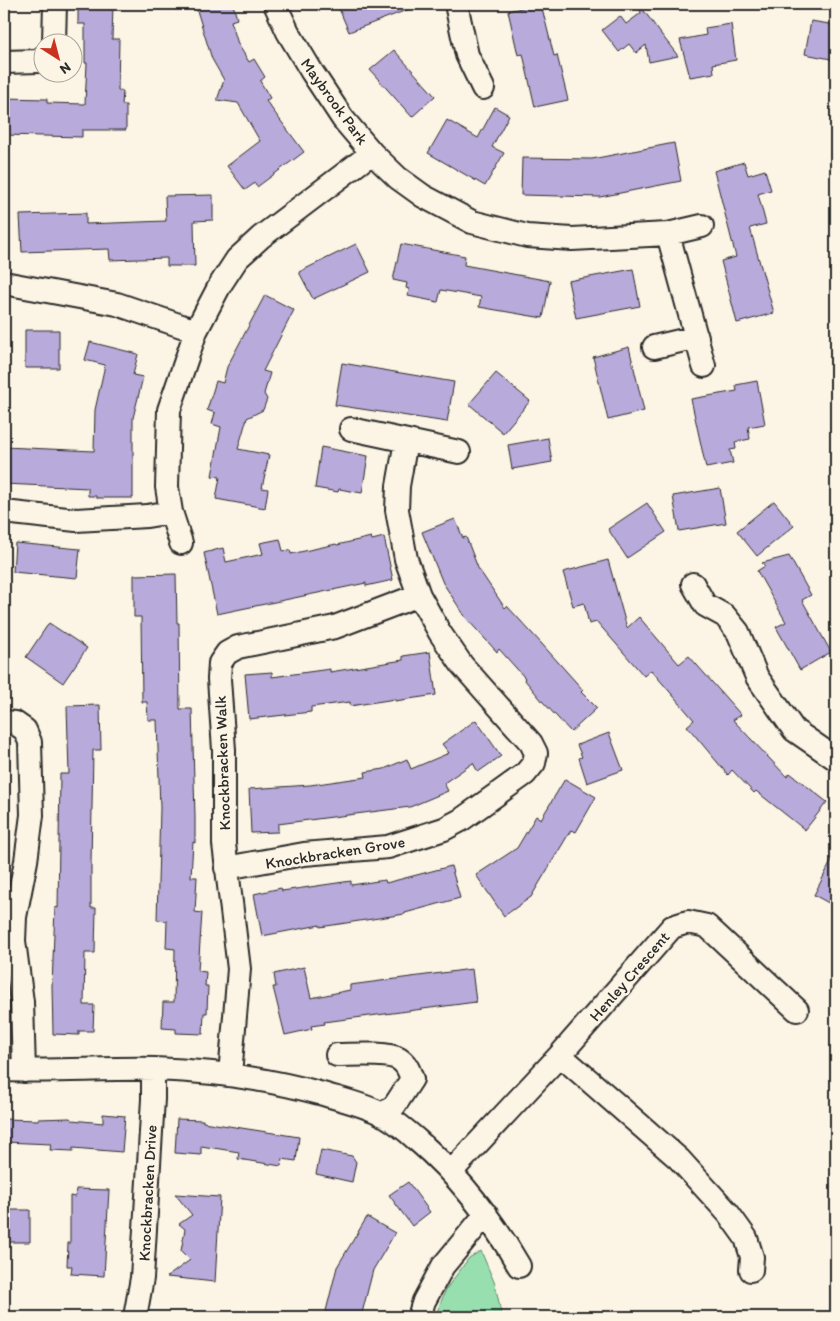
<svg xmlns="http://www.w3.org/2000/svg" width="840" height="1321" font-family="Itim,sans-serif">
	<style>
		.green { fill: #97dfae; stroke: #61856c }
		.building { fill: #b8aada; stroke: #2b2b2b }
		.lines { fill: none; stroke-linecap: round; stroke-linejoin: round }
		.minor-casing { stroke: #2b2b2b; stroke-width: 26 }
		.minor { stroke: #fcf5e5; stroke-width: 22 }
		.labels { text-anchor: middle; stroke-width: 5; stroke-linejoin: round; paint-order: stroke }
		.street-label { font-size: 16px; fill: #2b2b2b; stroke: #fcf5e5 }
	</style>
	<rect width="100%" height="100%" fill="#fcf5e5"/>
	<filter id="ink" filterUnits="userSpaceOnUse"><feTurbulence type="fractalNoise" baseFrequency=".02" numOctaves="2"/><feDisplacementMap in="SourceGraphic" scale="10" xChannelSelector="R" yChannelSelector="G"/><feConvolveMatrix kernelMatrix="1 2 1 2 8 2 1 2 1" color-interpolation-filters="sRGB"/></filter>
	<g filter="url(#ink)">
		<path class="green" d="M481,1251L495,1284L502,1317H435L446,1289L469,1258Z"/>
		<path class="building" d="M78,4H113L112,39H119L118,91H123L122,105H126V130H82V137L4,135V98L47,99V103L85,104L87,63H85V24H78Z
			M195,4H233L237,19L231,21L238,44L249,62L254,59L265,77L260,81L270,98L266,101L304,152L257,187L255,183L245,190L227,166L260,141L238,103L217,100L224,80L212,59Z
			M337,4H419L420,5L349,32Z
			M538,4H541L554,56L557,55L568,100L535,107L523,54L518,55L508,11Z
			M639,4L661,34L678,56L649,62L646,45L636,53L629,44L619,52L602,30L620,16L626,24L641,13Z
			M811,21L836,25V60L805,54Z
			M731,24L736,60L713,64L714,73L690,77L680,40L706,35L705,28Z
			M394,50L435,96L412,117L370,70Z
			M495,107L509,115L492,147L504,153L485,186L428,153L447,120L478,138Z
			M674,143L681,181L600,197L521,195L522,158L592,159Z
			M744,162L748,175L765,170L771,190L758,194L766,224L750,228L774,313L737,323L721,261L736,257L714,171Z
			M213,195V220L194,221L195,266H167V258L110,260L109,249L22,252L20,215L86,213V224L166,221L165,196Z
			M356,244L370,272L313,299L299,272Z
			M401,244L465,256L464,265L550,281L543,318L479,307L481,297L441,290L438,302L408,296L409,289L406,288L407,283L393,280Z
			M633,269L640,306L576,318L568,281Z
			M265,295L294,310L263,371L270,373L264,394L267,399L263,410L247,418L238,449L269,455L262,488L268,489L265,508L216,499L220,477L212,476L221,427L212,424L215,413L207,410L216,381L223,383L227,367Z
			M25,330H59V368H25Z
			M90,342L138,354L133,375L143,377L133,418V498H96V496H88V488L4,484V447L94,451L95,410L105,365L85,360Z
			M629,347L644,411L608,420L593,357Z
			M342,363L454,382L447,422L335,405Z
			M496,373L530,401L503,433L469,404Z
			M757,381L765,424L748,427L750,439L735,442L736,449L730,450L733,463L706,468L691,399L737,391L736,385Z
			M548,438L552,462L512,469L508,445Z
			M321,447L368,456L362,493L339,489L338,492L315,488Z
			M720,488L726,523L679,531L673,496Z
			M774,501L794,526L757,556L737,531Z
			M647,503L666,532L627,558L608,529Z
			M455,519L463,538L466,537L478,568L505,608L507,606L541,643L583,690L581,692L597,708L571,732L543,702L524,679L525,678L499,649L497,652L466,618L443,583L422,532Z
			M371,537L372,540L384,537L393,580L366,586V583L217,614L204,553L223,548L226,562L263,554L260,543L280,539L283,551L290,550L291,554L336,544L337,545Z
			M15,543L80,549L77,578L13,572Z
			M789,556L811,595L802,600L831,652L800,670L776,627L786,622L757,571L765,566L762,563Z
			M608,560L627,628L639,617L679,664L689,656L741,715L733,720L787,777L790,773L827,802L805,830L756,791L754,793L732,770L728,775L687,726L694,720L651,670L644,676L597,622L589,624L584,603L573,606L563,572Z
			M176,574L177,623H179L180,709H192L195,816V843L193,842L191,877H197L195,912L202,913L198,971L206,972L205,986H208L207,1013H204L203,1034L176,1033V1029L162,1028L163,1002H174L175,949L166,948L167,921L157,920L160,808L157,720H148L147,702H142L141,617H134V575Z
			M49,623L87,648L63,683L26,657Z
			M430,652L436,695L395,701V699L350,706V702L311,707V712L249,719L245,674L272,672V677L330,669V672L403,660V656Z
			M100,705L101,750H93L91,864V908H96L95,953H85L84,1005H94L93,1031H79V1035L53,1034L52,986L55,907L58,908L60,774H69L67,706Z
			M476,720L501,756L478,772L473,763L444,783L448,791L410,807L278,824V832L251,833L249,789L310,785L366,777L365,772L384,769L407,759L411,769L449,753L442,744Z
			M609,733L623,770L587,783L579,758L582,757L577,745Z
			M565,779L596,797L576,832L571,830L531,897L504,916L476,875L517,848L536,816L541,819Z
			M836,852V907L814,895Z
			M451,866L460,898L405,913V914L320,927V925L262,936L254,894L281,888L282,891L351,881V885L385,880L386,883Z
			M304,967L311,998L350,990V985L472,969L476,1002L324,1022L325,1024L311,1026L312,1029L285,1035L273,987H276L274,974Z
			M103,1114L125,1116L122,1152L73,1148V1151L50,1150L51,1144L4,1142V1119L38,1120V1119L70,1118L72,1120L103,1123Z
			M177,1119L203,1120V1122L299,1137L296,1161L282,1159L281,1166L238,1159L239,1152L201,1146V1155L175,1153Z
			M321,1150L352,1156L356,1162L352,1182L316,1174Z
			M408,1182L430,1212L412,1226L389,1195Z
			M76,1189L109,1190L104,1276L71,1274L72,1266H67L68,1243H70V1196L75,1197Z
			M175,1194L220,1197L215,1282L167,1277L190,1260L181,1251L185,1229L179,1224L192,1215Z
			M4,1210H30V1242H4Z
			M367,1217L395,1233L373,1270L361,1317H335L325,1315L337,1267Z"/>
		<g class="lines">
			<defs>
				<path id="minor" d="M275,4L288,32L312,72L343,119L372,153L398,178L423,196L472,222L527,236L572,239L668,234L702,226
					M456,4L467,55L483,88
					M54,42L55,4
					M4,62L39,61L42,58
					M668,234L704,366
					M4,283L117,304L196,331
					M654,347L697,337
					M351,429L459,452
					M4,512L76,520L147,516L171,512
					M181,543L171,512L167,487L169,410L196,331L220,285L237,259L261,237L372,153
					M693,584L705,605L725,616L738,632L757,677L794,730L836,759
					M4,722L15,723L25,730L30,742L32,815L26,861L15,917L14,941L22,1002L24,1071
					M226,868L304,854L388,847L444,829L461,820L525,774L534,763L536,753L531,743L462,665L440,633L419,595L406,559L397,510L398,486L406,441
					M337,1055C352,1055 387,1052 399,1059C407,1064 409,1071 412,1079L395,1105L383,1115
					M560,1055L679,1159L728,1213L746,1238L752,1257L751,1270
					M4,1070C54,1072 105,1068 155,1069C212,1071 269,1079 323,1094C343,1100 366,1105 384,1115C396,1122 407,1131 417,1140C458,1175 492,1219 519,1266
					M230,1075L239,969L224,844V750L219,679L220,663L227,653L238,647L335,627L419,595
					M451,1172L560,1055L672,927L688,922L707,926L797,1010
					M135,1317L142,1278L153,1099V1069
					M419,1317L424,1301L443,1266L486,1214"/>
			</defs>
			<use href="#minor" class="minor-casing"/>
			<use href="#minor" class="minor"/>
		</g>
	</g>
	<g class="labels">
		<g class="street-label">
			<text transform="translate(335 101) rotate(54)" y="6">Maybrook Park</text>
			<text transform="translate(222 763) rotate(-92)" y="6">Knockbracken Walk</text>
			<text transform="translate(335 852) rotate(-9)" y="6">Knockbracken Grove</text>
			<text transform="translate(629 976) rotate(-49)" y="6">Henley Crescent</text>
			<text transform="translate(147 1193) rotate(-87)" y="6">Knockbracken Drive</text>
		</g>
	</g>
	<rect width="840" height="1321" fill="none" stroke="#fcf5e5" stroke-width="20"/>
	<rect x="10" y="10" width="820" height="1301" fill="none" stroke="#2b2b2b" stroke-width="2" filter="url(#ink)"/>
	<g transform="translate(58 58) rotate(144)"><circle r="24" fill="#fcf5e5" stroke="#a8a49b"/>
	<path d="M0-4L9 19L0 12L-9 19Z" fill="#c8321e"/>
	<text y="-8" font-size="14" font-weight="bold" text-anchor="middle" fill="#2b2b2b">N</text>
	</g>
</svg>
